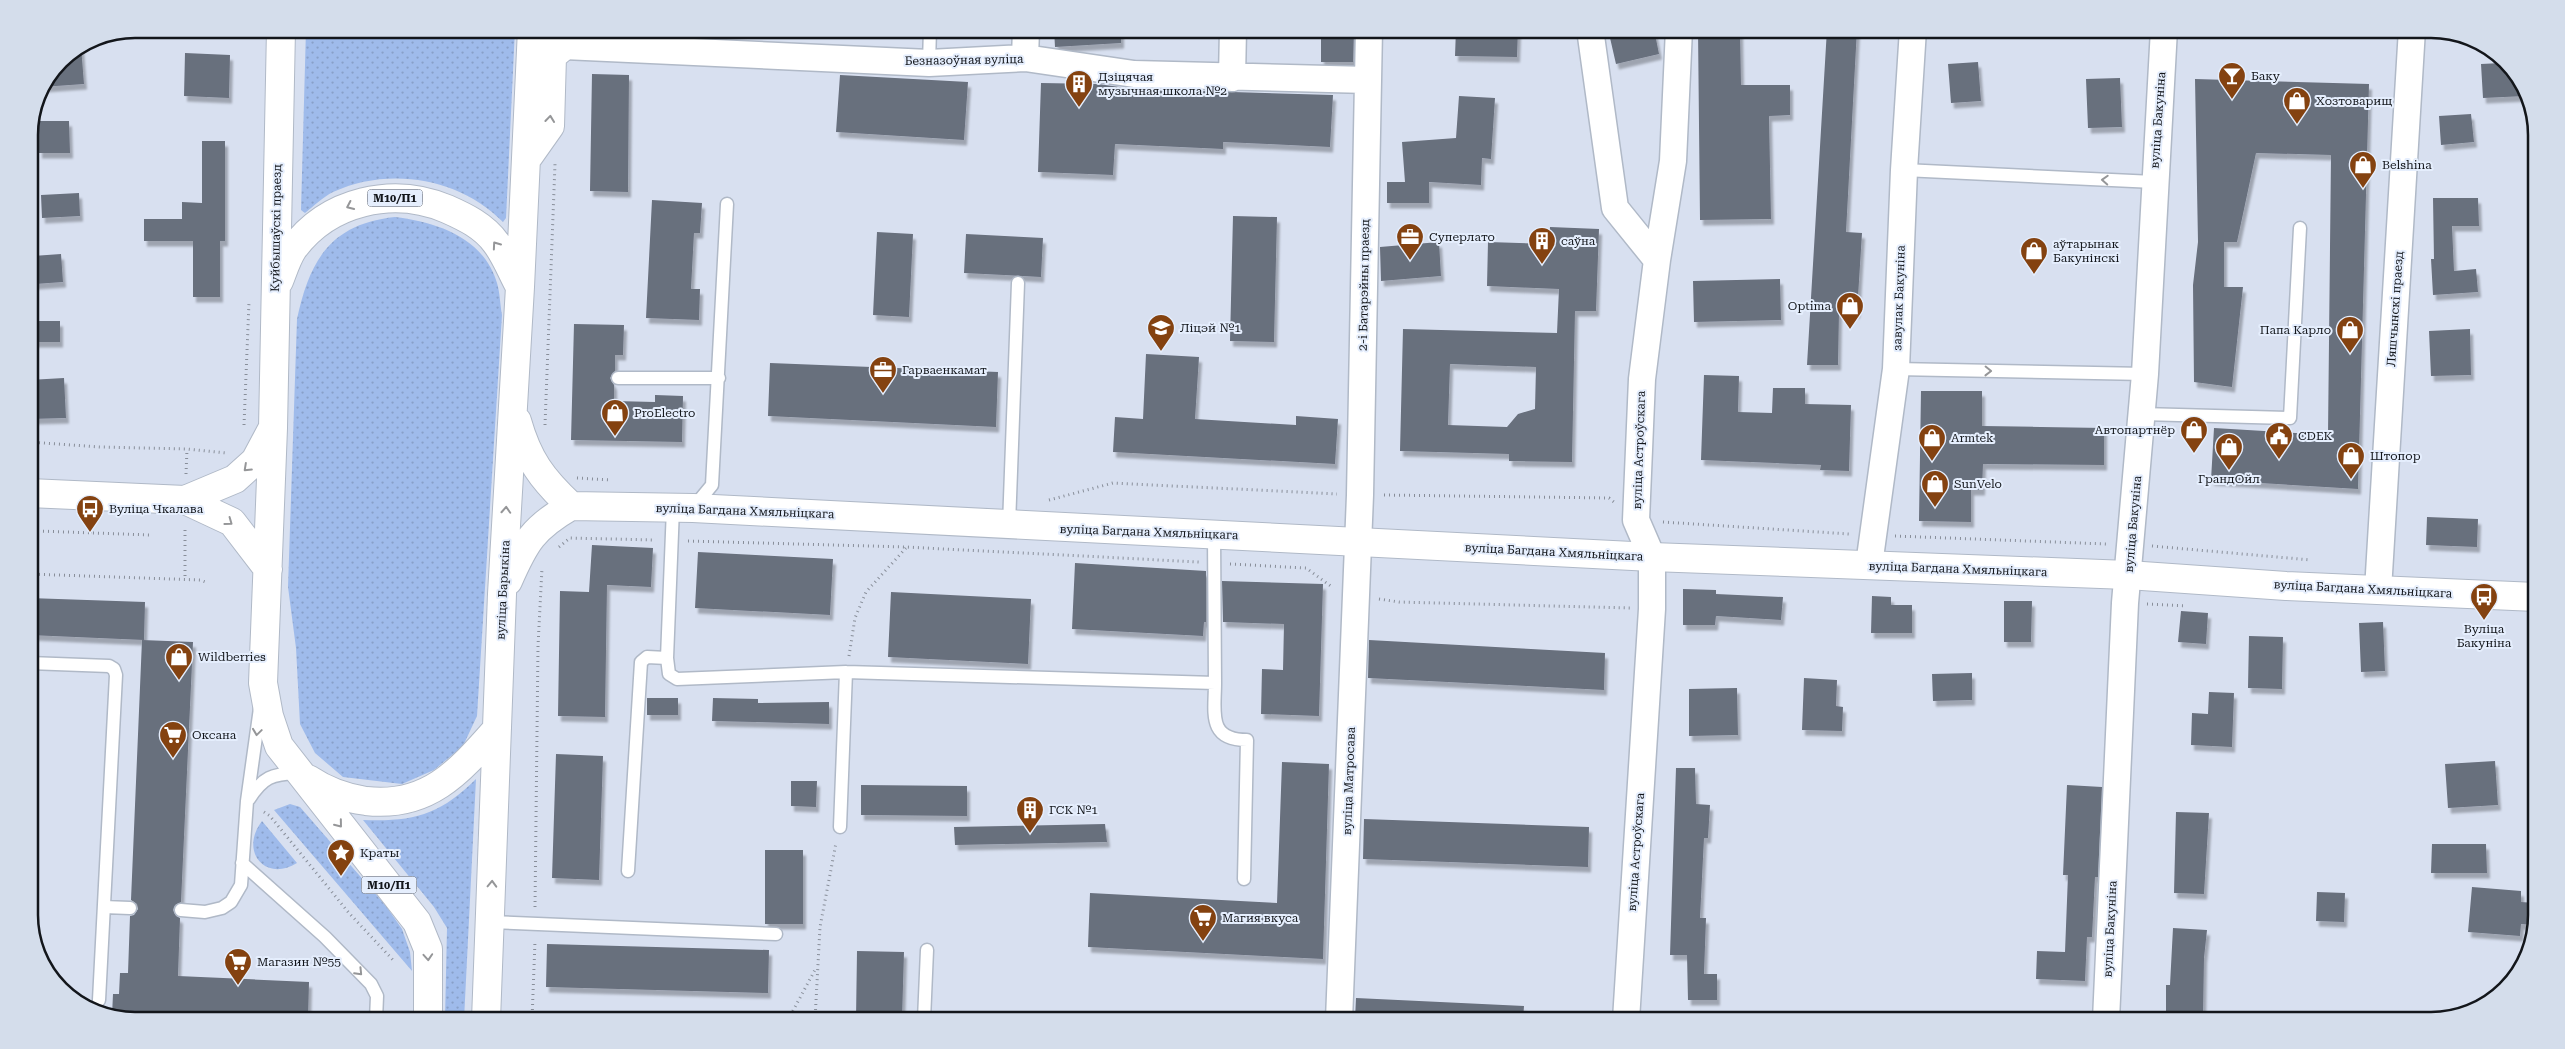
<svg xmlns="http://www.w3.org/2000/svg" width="2565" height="1049" font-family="'Roboto Serif',serif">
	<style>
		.grass { fill: url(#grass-dots) }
		.building { fill: #686f7d; fill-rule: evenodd; filter: url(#shadow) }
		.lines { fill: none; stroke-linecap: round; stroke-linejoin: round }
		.service-casing { stroke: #b0b9c7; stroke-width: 15 }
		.minor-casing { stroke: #b0b9c7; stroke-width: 29 }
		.primary-casing { stroke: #b0b9c7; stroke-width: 30 }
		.path { stroke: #888e99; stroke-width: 3; stroke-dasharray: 1 4; stroke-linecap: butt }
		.service { stroke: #fff; stroke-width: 12 }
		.minor { stroke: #fff; stroke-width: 26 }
		.primary { stroke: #fff; stroke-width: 28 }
		.oneway { stroke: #959698 }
		.labels { text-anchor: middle; stroke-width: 4; stroke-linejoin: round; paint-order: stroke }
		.shield { fill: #e5eefd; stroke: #52575f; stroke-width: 1 }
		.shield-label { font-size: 11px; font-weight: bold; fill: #13161b }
		.street-label { font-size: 12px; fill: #13161b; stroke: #e5eefd }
		.poi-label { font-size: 12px; fill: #13161b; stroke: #e5eefd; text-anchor: start }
		.rim { fill: none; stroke: #13161b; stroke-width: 2.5 }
	</style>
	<defs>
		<pattern id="grass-dots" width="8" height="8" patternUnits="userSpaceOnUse" patternTransform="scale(1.25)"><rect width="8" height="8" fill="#9fbbeb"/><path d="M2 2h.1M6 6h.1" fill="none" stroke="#88a0c9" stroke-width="1.8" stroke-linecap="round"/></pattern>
		<filter id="shadow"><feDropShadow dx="3" dy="5.5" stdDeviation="1" flood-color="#0004"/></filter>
	</defs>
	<rect width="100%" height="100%" fill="#d8e0f0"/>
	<path class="grass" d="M306,29H515L506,218L503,222C460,178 389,166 333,192C323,197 314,206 305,213L301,210Z
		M395,217C437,222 484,238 497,283C500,293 500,304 502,315L477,716L463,746L434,770L402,784L343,777L315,753L300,724L296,648L288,587L297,319C310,259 331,224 395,217Z
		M476,779L464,1020H445L447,928L434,907L363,820C413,822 440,815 476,779Z
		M290,804L300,807L386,906L402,929L410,952L412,971L274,810Z
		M262,821L297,863C265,883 239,851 262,821Z"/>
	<path class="building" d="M1054,29H1121V43L1055,47Z
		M1321,29H1354L1353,62H1321Z
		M1456,29H1518L1517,57L1455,56Z
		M1608,29H1654L1659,54L1616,64Z
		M1698,29H1740L1741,85H1790V115L1769,116L1771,219L1700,220Z
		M1827,29H1857L1846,232L1862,233L1857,313L1839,312L1838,365H1807Z
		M81,46L84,84L42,87L60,60Z
		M185,53L230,55L229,98L184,96Z
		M1978,62L1981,101L1951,103L1948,64Z
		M2502,63L2518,76L2525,96L2483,98L2481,64Z
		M592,74L629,75L628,192L590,191Z
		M840,75L968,82L964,140L836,132Z
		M2120,78L2122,127L2088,128L2086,79Z
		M2195,79L2369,84L2358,489L2211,480L2214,428L2328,435L2331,155L2256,153L2237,242H2224V287H2243L2232,387L2194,382L2193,285L2198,242Z
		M1041,83L1098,84L1134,89L1333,95L1330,147L1223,142V149L1115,144L1113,175L1038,172Z
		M1459,96L1495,98L1491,159L1482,158L1481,185L1429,182V203H1387V182H1405L1402,142L1456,138Z
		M2471,114L2474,142L2441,145L2439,116Z
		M39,121H69L70,153H39Z
		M202,141H225V241H220V297H193V241H144V219H182V202L202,203Z
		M79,193L80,216L42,218L41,195Z
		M2433,198H2478L2479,226H2452L2454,271L2476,269L2478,292L2433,295L2431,259H2434Z
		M652,200L702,203L700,233H694L691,289H700L699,320L646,318Z
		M1233,216L1277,217L1274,342L1230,341Z
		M1550,227L1599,229L1596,311H1575L1572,462L1509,461V454L1400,451L1403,329L1557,333L1559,289L1487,286L1488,242L1549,244ZM1450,364L1536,367L1535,409L1518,414L1507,427L1448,425Z
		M877,232L913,234L909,317L873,315Z
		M966,234L1043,238L1041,277L964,273Z
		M1439,242L1441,276L1381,281L1380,247Z
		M61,254L63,282L35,284L33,256Z
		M1780,279L1781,320L1694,322L1693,281Z
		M33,321H60V342H33Z
		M574,324L624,325L623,355H615V371L610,378L614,385V401L655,402V395L683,396L682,442L571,440Z
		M2470,329L2471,375L2431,376L2429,331Z
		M1146,354L1199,357L1195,419L1296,425V416L1338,419L1335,464L1113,452L1115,417L1143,419Z
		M770,363L998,372L996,427L768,416Z
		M1704,375L1739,376L1738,412L1772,413L1773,388H1805V404L1851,405L1849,471L1820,470L1821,465L1701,460Z
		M64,378L66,418L29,419V380Z
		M1921,391H1982V426L2104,428V465L1983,464L1982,490H1971V522L1919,521Z
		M2427,517L2478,519L2477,547L2426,545Z
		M592,545L653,548L651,587L607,585L605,717L558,716L560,591L589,592Z
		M698,552L833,559L830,615L695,608Z
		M1075,563L1206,571V622H1204L1203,636L1072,629Z
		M1222,581L1323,584L1319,716L1261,714L1262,669L1283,670L1284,624L1223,622Z
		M1683,589L1716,590V594L1783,597L1781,620L1716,616L1715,625H1683Z
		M891,592L1031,599L1028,664L888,657Z
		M1872,596L1891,597V605H1912V633H1871Z
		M29,598L145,602L144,640L29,635Z
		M2004,601H2032L2031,642H2004Z
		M2181,611L2208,613L2206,644L2178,642Z
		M2383,622L2385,671L2361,672L2359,623Z
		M2249,636L2283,637L2282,689L2248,688Z
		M142,640L193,642L181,902L175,905L173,910L176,916L180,918L178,976L309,982L308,1020H135L112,1016L113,994H119L120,973H128L130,916L134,915L138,909L137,904L131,900Z
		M1369,640L1605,653L1604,690L1368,678Z
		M1972,673V700L1933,701L1932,674Z
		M1804,678L1837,680L1836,706L1843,707L1842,731L1802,730Z
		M1737,688L1738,735L1689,736V689Z
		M2209,692L2234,693L2232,747L2191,745L2192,713L2208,714Z
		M647,698H678V715H647Z
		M713,698L758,699V703L829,702V724L712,721Z
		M556,754L603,756L599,880L552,878Z
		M2495,761L2498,805L2448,808L2445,764Z
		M1282,762L1329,764L1323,959L1088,947L1090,893L1277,903Z
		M1676,768H1695L1696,804L1710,805L1708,838H1704L1700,918H1706L1704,974H1717V1000H1688L1687,955H1670Z
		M791,781H817L816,807L791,806Z
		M861,785L967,786V816L861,815Z
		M2067,785L2102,787L2098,877H2095L2092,937H2087L2085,981L2036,979L2037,951L2065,952L2068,875H2063Z
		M2176,812L2209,813L2204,894L2174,893Z
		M1364,819L1589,827L1588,867L1363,859Z
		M1105,824L1107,842L955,845L954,827Z
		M2432,844H2486L2487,873H2431Z
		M765,850H803V924H765Z
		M2472,887L2521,891V902L2535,903L2534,925L2521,924L2520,936L2468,932Z
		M2317,892L2345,893L2344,922L2316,921Z
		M2173,928L2207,930L2204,958L2203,1018L2166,1017V985H2170Z
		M547,944L769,950L768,993L546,987Z
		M857,951L904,952L902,1020H856Z
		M1356,998L1524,1006L1523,1020H1355Z"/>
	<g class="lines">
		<defs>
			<path id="service" d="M929,63L930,29
				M1904,170L2154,182
				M1896,369L2145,374
				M618,378H719
				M2142,414L2290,418L2300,228
				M693,508L712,485L727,204
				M1009,525L1018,283
				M667,658L669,674L677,679L846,672L1215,683L1214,535
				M29,663L109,666L114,669L116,675L99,1000
				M1215,683C1215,712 1207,740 1247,740L1244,879
				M249,799C263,777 272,774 297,773
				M840,827L846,672
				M242,863L325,937L371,984L377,996L376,1020
				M628,871L641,662L647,657L667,658L673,508
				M104,907L130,908
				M181,910L205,912L222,908L231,902L241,885L247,801L260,708
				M490,922L776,934
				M924,1020L927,950"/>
			<path id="minor" d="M1590,29L1615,208L1657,260
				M532,38L556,39L564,46L929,63L1025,58L1134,74L1368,80
				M1025,58L1026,29
				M1232,78L1233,29
				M1869,565L1896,369L1904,170L1913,29
				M2378,590L2412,29
				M1339,1020L1360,495L1369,29
				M1626,1020L1652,609V557L1636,520L1642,379L1657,260L1673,161L1679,29
				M2106,1020L2125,603L2145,374L2164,29"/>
			<path id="primary" d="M281,29L273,428L263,683L269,716L279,746L417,922L428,949V1020
				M526,160L550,126L552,56L564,46
				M279,281C283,271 287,258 293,249C328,201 393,186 447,209C465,217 484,226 496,243C506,256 512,273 520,287
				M517,421C528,460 542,479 571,506
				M29,493L185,500L232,522L268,569
				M185,500L235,479L255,461L271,431
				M571,506L693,508L1652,557L2128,575L2286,586L2536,597
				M508,581C525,542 533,528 571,506
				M308,779C326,791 344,798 366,801C428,808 459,772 497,729
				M486,1020L502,594L520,287L532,29"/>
		</defs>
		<use href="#service" class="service-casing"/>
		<use href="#minor" class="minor-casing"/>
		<use href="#primary" class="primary-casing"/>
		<path class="path" d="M244,425L249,302
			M545,425L555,164
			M29,442L100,447L187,449L226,453
			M186,474L187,449
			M577,478L611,480
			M1384,495L1609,498L1614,502
			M1049,500L1113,483L1337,494
			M1663,522L1849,534
			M185,530V579
			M38,531L150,535
			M90,533L92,519
			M1895,536L2106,544
			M688,541L906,547L1199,562
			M2152,546L2311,560
			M559,547L570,538L654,540
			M1230,564L1306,568L1332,587
			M29,574L200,580L208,583
			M1379,599L1399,602L1630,608
			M2147,604L2186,606
			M849,656L855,618L866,592L906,548
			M264,812L270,816L349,913L393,960
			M535,907L538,646L542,568
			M532,1020L535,941
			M788,1020L816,968
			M815,1020L820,927L836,843"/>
		<use href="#service" class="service"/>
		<use href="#minor" class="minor"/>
		<use href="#primary" class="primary"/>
	</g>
	<defs><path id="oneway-chevron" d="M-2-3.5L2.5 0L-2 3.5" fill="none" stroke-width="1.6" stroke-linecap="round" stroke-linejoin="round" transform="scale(1.25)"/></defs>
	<g class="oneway">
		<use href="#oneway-chevron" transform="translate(550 119) rotate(-84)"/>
		<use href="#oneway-chevron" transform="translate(2105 180) rotate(-177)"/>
		<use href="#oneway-chevron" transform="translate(350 206) rotate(155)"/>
		<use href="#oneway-chevron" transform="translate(496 245) rotate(-125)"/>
		<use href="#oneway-chevron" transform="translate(1988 371) rotate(1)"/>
		<use href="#oneway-chevron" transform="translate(247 468) rotate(137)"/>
		<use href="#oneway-chevron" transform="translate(506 510) rotate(-87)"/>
		<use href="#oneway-chevron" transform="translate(229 522) rotate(36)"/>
		<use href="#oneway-chevron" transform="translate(257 732) rotate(98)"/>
		<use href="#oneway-chevron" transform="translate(339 824) rotate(51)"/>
		<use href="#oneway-chevron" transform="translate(492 884) rotate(-88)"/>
		<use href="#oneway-chevron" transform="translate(428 957) rotate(86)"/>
		<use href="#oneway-chevron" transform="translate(359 972) rotate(46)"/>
	</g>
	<defs>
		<symbol id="bar-pin" viewBox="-11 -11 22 30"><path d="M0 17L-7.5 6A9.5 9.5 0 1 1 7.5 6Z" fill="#844210" stroke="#e5eefd"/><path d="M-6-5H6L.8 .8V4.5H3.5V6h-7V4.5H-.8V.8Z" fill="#fff"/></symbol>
		<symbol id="building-pin" viewBox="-11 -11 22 30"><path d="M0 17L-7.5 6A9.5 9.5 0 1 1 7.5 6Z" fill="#844210" stroke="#e5eefd"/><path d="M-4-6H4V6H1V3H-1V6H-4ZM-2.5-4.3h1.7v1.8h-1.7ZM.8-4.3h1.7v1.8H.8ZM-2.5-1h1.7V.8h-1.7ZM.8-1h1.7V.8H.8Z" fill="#fff"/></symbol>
		<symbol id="shop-pin" viewBox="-11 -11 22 30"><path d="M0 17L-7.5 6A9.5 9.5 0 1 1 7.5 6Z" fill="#844210" stroke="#e5eefd"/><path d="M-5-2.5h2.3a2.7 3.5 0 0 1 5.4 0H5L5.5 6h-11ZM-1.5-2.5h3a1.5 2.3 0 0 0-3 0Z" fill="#fff"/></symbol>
		<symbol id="office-pin" viewBox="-11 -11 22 30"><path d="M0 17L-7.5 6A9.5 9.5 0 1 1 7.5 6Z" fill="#844210" stroke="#e5eefd"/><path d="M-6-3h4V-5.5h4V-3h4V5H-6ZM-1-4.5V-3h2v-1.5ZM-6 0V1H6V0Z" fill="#fff"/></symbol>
		<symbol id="school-pin" viewBox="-11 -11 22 30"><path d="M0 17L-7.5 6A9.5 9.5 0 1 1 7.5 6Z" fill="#844210" stroke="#e5eefd"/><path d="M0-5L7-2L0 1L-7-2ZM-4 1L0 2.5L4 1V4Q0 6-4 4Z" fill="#fff"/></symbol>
		<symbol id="civic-pin" viewBox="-11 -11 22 30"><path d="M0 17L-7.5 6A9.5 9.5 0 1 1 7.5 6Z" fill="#844210" stroke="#e5eefd"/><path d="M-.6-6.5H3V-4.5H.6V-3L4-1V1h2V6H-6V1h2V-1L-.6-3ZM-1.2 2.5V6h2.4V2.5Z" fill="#fff"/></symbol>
		<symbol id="bus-pin" viewBox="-11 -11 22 30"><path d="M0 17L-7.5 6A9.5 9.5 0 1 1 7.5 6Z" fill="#844210" stroke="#e5eefd"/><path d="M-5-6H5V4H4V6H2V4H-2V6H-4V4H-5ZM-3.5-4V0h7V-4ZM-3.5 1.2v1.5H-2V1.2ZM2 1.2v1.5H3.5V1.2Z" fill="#fff"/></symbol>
		<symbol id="supermarket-pin" viewBox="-11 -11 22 30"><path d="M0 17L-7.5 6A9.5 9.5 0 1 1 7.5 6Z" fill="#844210" stroke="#e5eefd"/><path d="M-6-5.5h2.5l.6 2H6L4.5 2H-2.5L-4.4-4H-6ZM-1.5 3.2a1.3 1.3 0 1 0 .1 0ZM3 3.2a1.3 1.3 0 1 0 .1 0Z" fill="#fff"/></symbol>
		<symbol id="sight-pin" viewBox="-11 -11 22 30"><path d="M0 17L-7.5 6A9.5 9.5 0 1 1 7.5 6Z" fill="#844210" stroke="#e5eefd"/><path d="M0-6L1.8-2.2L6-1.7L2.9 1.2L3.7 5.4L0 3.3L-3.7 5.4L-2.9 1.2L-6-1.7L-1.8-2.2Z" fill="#fff"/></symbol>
	</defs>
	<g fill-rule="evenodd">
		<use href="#bar-pin" x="2216" y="60" width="32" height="43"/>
		<use href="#building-pin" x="1063" y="68" width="32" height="43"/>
		<use href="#shop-pin" x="2281" y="85" width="32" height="43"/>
		<use href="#shop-pin" x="2347" y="149" width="32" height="43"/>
		<use href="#office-pin" x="1394" y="221" width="32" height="43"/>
		<use href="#building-pin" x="1526" y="225" width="32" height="43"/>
		<use href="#shop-pin" x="2018" y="235" width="32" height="43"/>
		<use href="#shop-pin" x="1834" y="290" width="32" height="43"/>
		<use href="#school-pin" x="1145" y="312" width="32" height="43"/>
		<use href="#shop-pin" x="2334" y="314" width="32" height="43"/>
		<use href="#office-pin" x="867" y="354" width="32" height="43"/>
		<use href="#shop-pin" x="599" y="397" width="32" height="43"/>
		<use href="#shop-pin" x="2178" y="414" width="32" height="43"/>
		<use href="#civic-pin" x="2263" y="420" width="32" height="43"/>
		<use href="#shop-pin" x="1916" y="422" width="32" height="43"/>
		<use href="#shop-pin" x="2213" y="431" width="32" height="43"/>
		<use href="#shop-pin" x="2335" y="440" width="32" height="43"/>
		<use href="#shop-pin" x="1919" y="468" width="32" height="43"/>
		<use href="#bus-pin" x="74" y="493" width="32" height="43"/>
		<use href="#bus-pin" x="2468" y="581" width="32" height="43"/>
		<use href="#shop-pin" x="163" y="641" width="32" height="43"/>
		<use href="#supermarket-pin" x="157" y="719" width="32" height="43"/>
		<use href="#building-pin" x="1014" y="794" width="32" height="43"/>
		<use href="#sight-pin" x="325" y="837" width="32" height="43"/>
		<use href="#supermarket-pin" x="1187" y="902" width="32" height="43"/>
		<use href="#supermarket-pin" x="222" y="946" width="32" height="43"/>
	</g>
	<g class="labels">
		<g class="shield">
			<rect x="367.5" y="189.5" width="55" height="17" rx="4"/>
			<rect x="361.5" y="876.5" width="55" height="17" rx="4"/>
		</g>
		<g class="shield-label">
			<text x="395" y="202">М10/П1</text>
			<text x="389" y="889">М10/П1</text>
		</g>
		<g class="street-label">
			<text transform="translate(964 60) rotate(-1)" y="4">Безназоўная вуліца</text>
			<text transform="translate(2158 120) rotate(-86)" y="4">вуліца Бакуніна</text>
			<text transform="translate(276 228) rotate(-89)" y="4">Куйбышаўскі праезд</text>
			<text transform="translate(1364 285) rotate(-89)" y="4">2-і Батарэйны праезд</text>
			<text transform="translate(1899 298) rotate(-88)" y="4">завулак Бакуніна</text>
			<text transform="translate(2395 309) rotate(-86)" y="4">Ляшчынскі праезд</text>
			<text transform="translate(1639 450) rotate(-88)" y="4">вуліца Астроўскага</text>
			<text transform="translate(745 511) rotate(2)" y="4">вуліца Багдана Хмяльніцкага</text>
			<text transform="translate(2133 524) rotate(-85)" y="4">вуліца Бакуніна</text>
			<text transform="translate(1149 532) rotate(2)" y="4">вуліца Багдана Хмяльніцкага</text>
			<text transform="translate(1554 552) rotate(3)" y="4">вуліца Багдана Хмяльніцкага</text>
			<text transform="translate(1958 569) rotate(2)" y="4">вуліца Багдана Хмяльніцкага</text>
			<text transform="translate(2363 589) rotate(3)" y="4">вуліца Багдана Хмяльніцкага</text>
			<text transform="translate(503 590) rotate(-87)" y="4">вуліца Барыкіна</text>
			<text transform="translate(1349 781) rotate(-88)" y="4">вуліца Матросава</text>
			<text transform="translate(1636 852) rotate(-86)" y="4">вуліца Астроўскага</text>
			<text transform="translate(2110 929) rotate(-87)" y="4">вуліца Бакуніна</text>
		</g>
		<g class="poi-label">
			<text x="2251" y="80">Баку</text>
			<text x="1098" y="81">Дзіцячая<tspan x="1098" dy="14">музычная школа №2</tspan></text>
			<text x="2316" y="105">Хозтоварищ</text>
			<text x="2382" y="169">Belshina</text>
			<text x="1429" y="241">Суперлато</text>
			<text x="1561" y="245">саўна</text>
			<text x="2053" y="248">аўтарынак<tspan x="2053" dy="14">Бакунінскі</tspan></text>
			<text x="1831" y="310" text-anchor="end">Optima</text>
			<text x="1180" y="332">Ліцэй №1</text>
			<text x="2331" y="334" text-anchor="end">Папа Карло</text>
			<text x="902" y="374">Гарваенкамат</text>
			<text x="634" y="417">ProElectro</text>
			<text x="2175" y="434" text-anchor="end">Автопартнёр</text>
			<text x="2298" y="440">CDEK</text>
			<text x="1951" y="442">Armtek</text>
			<text x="2370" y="460">Штопор</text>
			<text x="2229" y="483" text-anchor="middle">ГрандОйл</text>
			<text x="1954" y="488">SunVelo</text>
			<text x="109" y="513">Вуліца Чкалава</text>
			<text x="2484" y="633" text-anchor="middle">Вуліца<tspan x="2484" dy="14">Бакуніна</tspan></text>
			<text x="198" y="661">Wildberries</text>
			<text x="192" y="739">Оксана</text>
			<text x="1049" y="814">ГСК №1</text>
			<text x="360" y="857">Краты</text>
			<text x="1222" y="922">Магия вкуса</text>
			<text x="257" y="966">Магазин №55</text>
		</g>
	</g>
	<path d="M0 0H2565V1049H0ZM135 38H2431A97 97 0 0 1 2528 135V915A97 97 0 0 1 2431 1012H135A97 97 0 0 1 38 915V135A97 97 0 0 1 135 38Z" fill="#d4ddeb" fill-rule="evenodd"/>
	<path class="rim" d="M135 38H2431A97 97 0 0 1 2528 135V915A97 97 0 0 1 2431 1012H135A97 97 0 0 1 38 915V135A97 97 0 0 1 135 38Z"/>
</svg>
